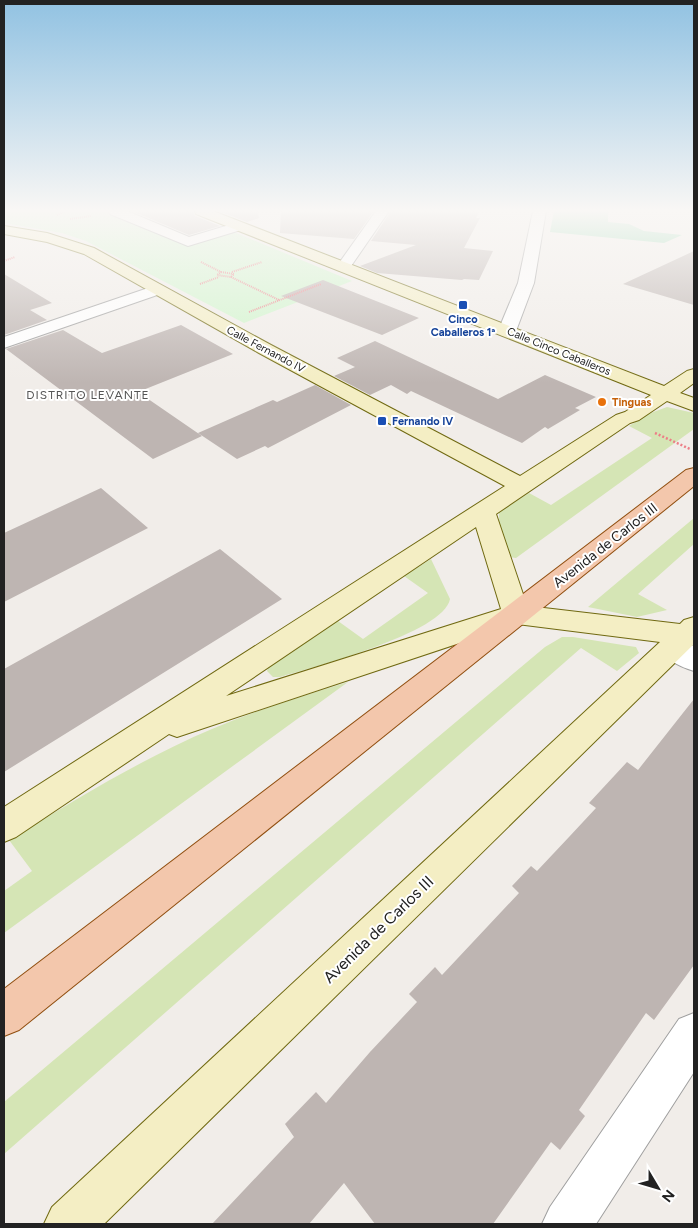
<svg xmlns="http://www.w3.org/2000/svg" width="698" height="1228" font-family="Figtree,sans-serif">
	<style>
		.grass { fill: #d5e5b5 }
		.park { fill: #d0f5cc }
		.pitch { fill: #90d7af }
		.building { fill: #beb5b2 }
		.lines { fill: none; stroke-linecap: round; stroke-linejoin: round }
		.street-casing { stroke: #9f9f9f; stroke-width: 2 }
		.secondary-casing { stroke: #706911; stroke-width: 2 }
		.primary-casing { stroke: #904e0f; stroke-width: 2 }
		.path-far1 { stroke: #ed7e87; stroke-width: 2; stroke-dasharray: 1 1; stroke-linecap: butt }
		.path { stroke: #ed7e87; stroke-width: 2.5; stroke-dasharray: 2 2; stroke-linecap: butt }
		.street { fill: #fff; fill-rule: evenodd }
		.secondary { fill: #f4eec4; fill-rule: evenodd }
		.primary { fill: #f3c7ac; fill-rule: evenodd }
		.transit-dot { fill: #1a4fb4; stroke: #fff; stroke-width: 2 }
		.food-dot { fill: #e8710a; stroke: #fff; stroke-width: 2 }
		.labels { text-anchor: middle; stroke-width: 4; stroke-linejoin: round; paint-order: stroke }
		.far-transit-label { font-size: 11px; font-weight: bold; fill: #164399; stroke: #fff }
		.far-street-label { font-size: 11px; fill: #222; stroke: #fff }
		.far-food-label { font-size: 11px; font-weight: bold; fill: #c56008; stroke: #fff; text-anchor: start }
		.far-neighbourhood-label { font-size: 12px; letter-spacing: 1px; fill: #555; stroke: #fff }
		.street-label { font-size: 14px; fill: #222; stroke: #fff }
		.near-street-label { font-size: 16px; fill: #222; stroke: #fff }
	</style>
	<rect width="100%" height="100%" fill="#f1ede9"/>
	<path class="grass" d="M667,407L694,413V429L516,558L509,557L499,533V512L529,493L551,505L652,438L629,426L648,414Z
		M694,518V544L638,594L667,610L637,617L588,607Z
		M431,559L450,599C444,633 313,667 280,677H273L267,671L268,668L338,621L363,639L428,593L404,576Z
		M562,637H573L629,646L636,647L639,653L617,671L581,648L4,1154V1102L545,647Z
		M348,682L4,933V891L32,871L9,840C75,800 141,759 212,729C257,710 302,696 348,682Z"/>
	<path class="park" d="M4,211H112L187,243L229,230L352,281L244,323L86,241L62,233L4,223Z"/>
	<path class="pitch" d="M554,211H608V222L629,224L644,231L682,235L664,243L550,232Z"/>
	<path class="building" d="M132,211H193L195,216L220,226L189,235Z
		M219,211H258L259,218L247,222Z
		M281,211H374L354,239L280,233Z
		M391,211H479L476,218H480L464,248L493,251L479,280L464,279L462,280L377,273L360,266L416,245L371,241Z
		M694,251V305L623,284Z
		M4,274L52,303L30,310L47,320L4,335Z
		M323,280L419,318L382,335L281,296Z
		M181,325L233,354L138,392L202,436L153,459L6,349L63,330L102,353Z
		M375,341L498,399L545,375L596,397L575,408L580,410L548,429L545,427L522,443L411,391L407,394L391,385L370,395L334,376L355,367L337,358Z
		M315,385L351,405L268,448L265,446L237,459L198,433L273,400L277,402Z
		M101,488L148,528L4,602V533Z
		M220,549L282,599L4,772V669Z
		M694,699V965L654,1020L646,1013L579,1110L585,1116L560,1150L551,1142L493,1224H375L344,1183L309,1224H212L294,1137L285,1124L316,1092L326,1103L370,1052L417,1002L409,994L435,967L442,975L519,893L512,886L531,866L537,871L569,837L596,808L589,803L627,762L638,770Z"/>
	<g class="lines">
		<defs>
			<path id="street" d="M109,211H127L189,237L239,222L246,226L244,229L188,246L110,214Z
				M376,211H389L349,269H339L337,266Z
				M533,211H546L534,283L516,331L513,335L507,336L501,335L498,331L518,283Z
				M157,285L163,287L165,290L163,293L4,348V337Z
				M672,636L694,646V671C681,667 665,660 658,647L662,640Z
				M694,1013V1072L596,1224H542L550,1207L679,1019Z"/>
			<path id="secondary" d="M195,211H213L664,386L687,371L694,369V383L680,393L694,398V411L667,401L639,420L630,423L496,514L527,606L680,624L684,620L694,617V644L104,1224H44L52,1207L660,642L517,624L177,737L169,734L16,837L4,842V807L505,486L259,353L84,254L47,242L4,234V226L47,233L94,248L271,345L520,476L616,415L625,412L651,395L196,214ZM476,527L501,609L226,696Z"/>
			<path id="primary" d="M694,468V486L19,1030L4,1036V989L686,470Z"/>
		</defs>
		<use href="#street" class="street-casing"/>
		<use href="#secondary" class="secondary-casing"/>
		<use href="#primary" class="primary-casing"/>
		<path class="path-far1" d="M57,215L66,211
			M70,219L91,216
			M4,261L15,257
			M201,262L221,272
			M221,272L234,274L231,277L217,275Z
			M232,272L262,262
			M231,277L279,300
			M200,284L219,277
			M249,312L321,284"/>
		<path class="path" d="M655,433L690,449"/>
		<use href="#street" class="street"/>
		<use href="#secondary" class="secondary"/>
		<use href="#primary" class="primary"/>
	</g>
	<linearGradient id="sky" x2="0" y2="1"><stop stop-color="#91c2e2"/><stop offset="0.55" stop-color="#f9f7f5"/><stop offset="1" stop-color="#f9f7f5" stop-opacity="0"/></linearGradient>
	<rect width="698" height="383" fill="url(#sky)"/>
	<g class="transit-dot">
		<rect x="458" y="300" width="10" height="10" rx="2.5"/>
		<rect x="377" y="416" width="10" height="10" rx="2.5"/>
	</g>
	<circle class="food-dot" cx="602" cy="402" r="5"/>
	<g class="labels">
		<g class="far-transit-label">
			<text x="463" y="323">Cinco<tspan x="463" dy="13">Caballeros 1ª</tspan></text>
			<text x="392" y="425" text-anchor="start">Fernando IV</text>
		</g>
		<g class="far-street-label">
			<text transform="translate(266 349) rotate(28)" y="4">Calle Fernando IV</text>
			<text transform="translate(559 351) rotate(22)" y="4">Calle Cinco Caballeros</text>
		</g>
		<g class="far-food-label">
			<text x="612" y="406">Tinguas</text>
		</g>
		<g class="far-neighbourhood-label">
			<text x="88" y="399">DISTRITO LEVANTE</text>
		</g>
		<g class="street-label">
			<text transform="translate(605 545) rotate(-38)" y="5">Avenida de Carlos III</text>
		</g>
		<g class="near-street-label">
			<text transform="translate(378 929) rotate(-44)" y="6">Avenida de Carlos III</text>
		</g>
	</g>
	<rect width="698" height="1228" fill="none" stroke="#222222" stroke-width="10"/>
	<g transform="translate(658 1188) rotate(128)" stroke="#ffffff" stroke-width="4" paint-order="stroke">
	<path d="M0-4L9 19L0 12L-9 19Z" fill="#222222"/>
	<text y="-8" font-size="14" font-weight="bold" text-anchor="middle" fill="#222222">N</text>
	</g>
</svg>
